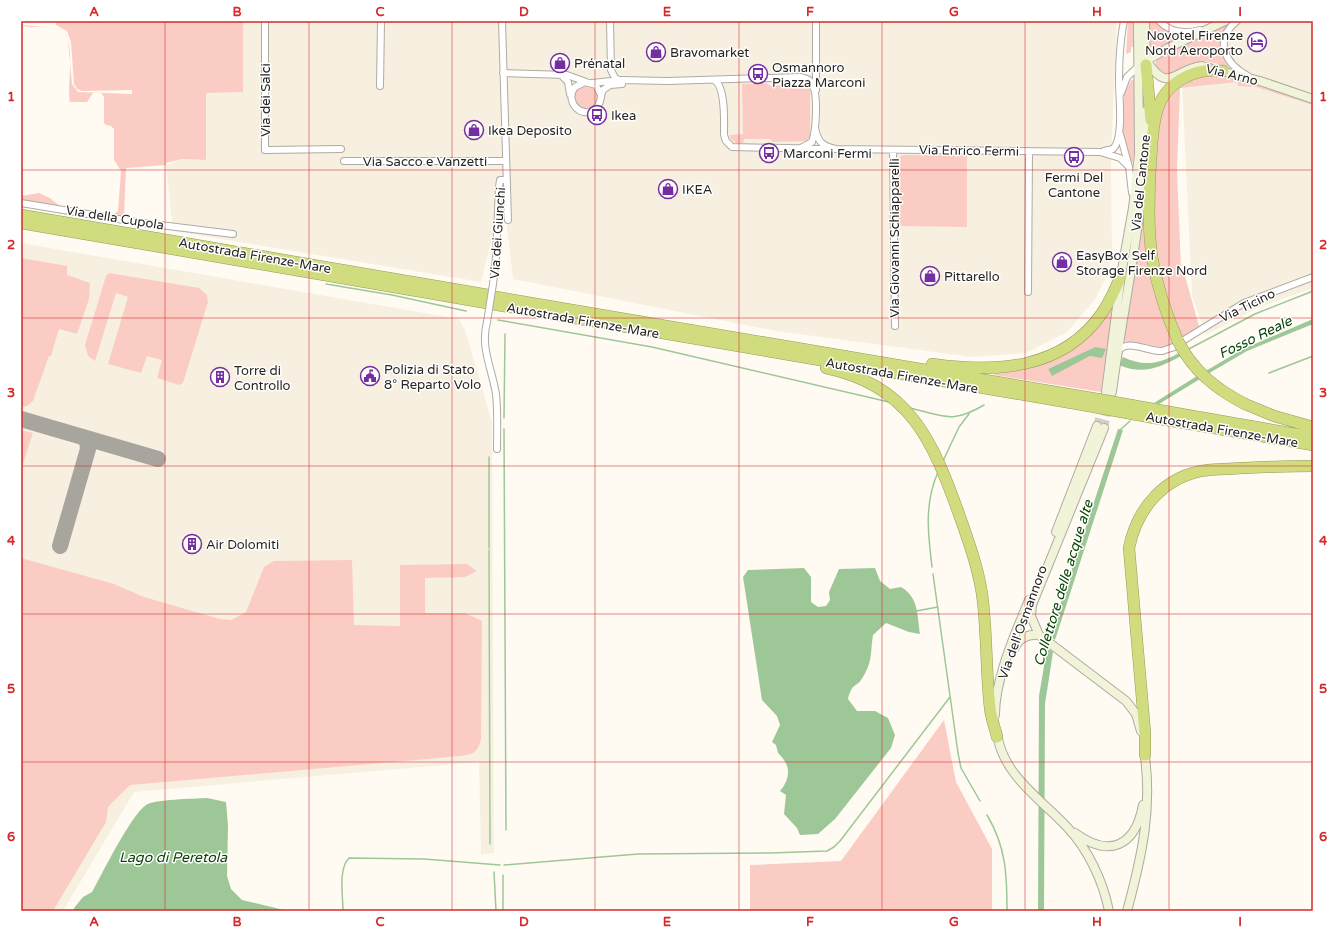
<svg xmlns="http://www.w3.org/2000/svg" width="1334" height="932" font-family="'Varela Round',sans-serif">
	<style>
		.built { fill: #f7f0e1 }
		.green { fill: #fbccc3; fill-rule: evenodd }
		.water { fill: #9dc797 }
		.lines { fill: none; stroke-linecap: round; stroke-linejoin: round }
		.stream { stroke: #9dc797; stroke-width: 1.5 }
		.taxiway { stroke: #a8a59f; stroke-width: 16 }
		.secondary-tunnel { stroke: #d4d0c9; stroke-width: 8; stroke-dasharray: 8 4; stroke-linecap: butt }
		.street-casing { stroke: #afaba3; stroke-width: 8 }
		.secondary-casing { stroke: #afaba3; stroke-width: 10 }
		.highway-casing { stroke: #959c5d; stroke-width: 12 }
		.street { stroke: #fff; stroke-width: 6 }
		.secondary { stroke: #f1f4d8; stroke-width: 8 }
		.highway { stroke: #d1dc7e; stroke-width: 11 }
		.street-bridge-casing { stroke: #afaba3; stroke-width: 8; stroke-linecap: butt }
		.highway-bridge-casing { stroke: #959c5d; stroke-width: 12; stroke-linecap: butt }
		.street-bridge { stroke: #fff; stroke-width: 6 }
		.highway-bridge { stroke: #d1dc7e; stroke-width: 11 }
		.grid { fill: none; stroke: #d62828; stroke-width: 1; stroke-opacity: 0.55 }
		.labels { text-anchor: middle; stroke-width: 3; stroke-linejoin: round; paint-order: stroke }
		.poi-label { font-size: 13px; fill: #262521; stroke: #fff; text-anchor: start }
		.street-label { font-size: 13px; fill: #262521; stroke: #fff }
		.water-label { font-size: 14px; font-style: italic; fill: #0b4604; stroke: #fff }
		.neatline { fill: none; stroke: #d62828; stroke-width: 1.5 }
		.grid-label { font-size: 13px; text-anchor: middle; font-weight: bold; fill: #d62828 }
	</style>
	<rect width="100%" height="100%" fill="#fffbf3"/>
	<path class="built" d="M243,21H1117L1111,158L1112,251L1108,274L1095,299L1067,332L1026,353L972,357L776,331L513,279L506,218L497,219L481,282L173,231L166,165L182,159L206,160V92H243Z
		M1229,21H1313V288L1257,308L1206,335L1192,296L1182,84L1222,82L1219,43Z
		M21,243L459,319L465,330L492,422L494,853L481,854L479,762L134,792L63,911H21Z"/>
	<path class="green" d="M56,21H243V92L206,93V160L182,159L166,163V165L126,168L124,217L21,202V196L39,193L50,198L61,207L114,214L118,211L121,171L114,160V129L111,126L106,125L104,123V97L101,93H93L87,102H70C66,87 78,36 59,29C48,25 30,29 21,25L56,28C63,30 67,34 68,41L72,84L78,92L132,94V90L82,91L77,89L74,84L71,42L67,31L56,25Z
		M1128,21H1133L1134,47H1131V52L1126,54Z
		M1149,21H1156L1185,36L1150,52Z
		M1234,21L1227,28V61L1231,67L1204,61L1198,62L1165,76L1154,66L1157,59L1161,55Z
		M1205,73L1231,77L1313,103V105L1256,87L1238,86L1237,82L1180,88L1177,170L1181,269H1185V276L1199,326L1182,338L1159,276L1152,225L1157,120L1172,91L1178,85Z
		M1135,79L1136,135L1133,162L1132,163L1122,139L1124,94L1131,80Z
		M799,82L806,83L810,87V136L807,141L773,142L770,139H744L743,143H736L730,138V135L743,134L742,84L766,83L771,86L799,85Z
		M574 97a12 12 0 1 1 24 0a12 12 0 1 1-24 0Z
		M902,155H967V227L898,226V159Z
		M1142,216H1144L1175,344L1161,349L1123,341Z
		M21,258L67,266V275L90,283L89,299L77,334L59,329L51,356H49L33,401L27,406L21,407Z
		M109,273L199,288L207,295L208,302L183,383L179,385L157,378L162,360L147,356L141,373L108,364L128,297L116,293L95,361L88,356L85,345L106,276Z
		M1115,301L1101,392L994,375L995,373L1043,362ZM1095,347L1100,356H1090L1052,375L1048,369Z
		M21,430L33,433L21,470Z
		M21,558L114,584L144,597L220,619L231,620L246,612L264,567L274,561L352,560L354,625L400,626V565L467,564L477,571L465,577L425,578V613H465L482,621L481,739C478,752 474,754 461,756L130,785L108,807L106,822L53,911H21Z
		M944,720L956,782L992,849V911H750V865L841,861Z"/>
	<path class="water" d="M1313,319V324L1247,351L1206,375L1204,372L1243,349Z
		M1095,347L1106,349L1102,358L1090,356L1052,376L1048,369Z
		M1179,353L1181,356C1159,368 1143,375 1119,365L1123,357C1144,367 1159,364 1179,353Z
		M1197,376L1200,379L1159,404L1154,403Z
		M1118,429L1123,430L1055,640L1050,636Z
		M804,568L811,577V602L818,607L826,606L830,600L829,592L839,569L875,568L880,581L890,589L901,587C919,598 917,614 920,634L909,632L886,623L873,635C870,654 873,660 863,677C857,688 852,682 848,699L857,711H875L888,718L895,735L891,748L835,819L818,834L800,835L797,828L784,814L786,795L780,791C791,778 791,765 778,753L776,745L772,742L780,725L777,716L762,700L743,577L748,570Z
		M1047,648L1053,652L1045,704L1044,911H1038L1039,696Z
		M207,798L226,802L228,826L227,876L231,889L242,900L288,911H74V908L83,897L92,892C102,874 131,815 146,805C154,799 194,799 207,798Z"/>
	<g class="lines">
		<path class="stream" d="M326,284L392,295L466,311
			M498,320L652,347L889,402
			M1187,350L1255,314L1313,291
			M1269,373L1313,356
			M910,408C944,416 952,424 984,405
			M504,418L505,334
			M504,429L506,830
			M1120,430L1130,421
			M489,457V548
			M943,461L959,427L969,414
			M489,550L490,844
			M932,567C928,534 924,504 938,472
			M933,574L958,753L961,768L980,801
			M916,611L938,607
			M987,815C1006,847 1007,874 1007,911
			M504,865L638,854L770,853L827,851L834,847L840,841L950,697
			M494,872L496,911
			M343,911C343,896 338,869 349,858L424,859L500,865
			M503,911V875"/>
		<path class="taxiway" d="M21,419L158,459
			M60,546L88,449L87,441L83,437"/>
		<path class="secondary-tunnel" d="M1097,426L1103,404
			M1104,428L1109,405"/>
		<defs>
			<path id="street" d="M265,21V150L341,149
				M502,21L508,220
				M610,21L611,70L615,78L619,80
				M1159,21C1170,32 1185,34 1200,30
				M1237,21C1213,40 1225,64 1248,76
				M503,73L567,75L586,82
				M561,75L568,82L570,94
				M714,80C726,86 724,123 724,135L726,141L732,147L829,149
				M592,83L621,80L667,81L800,77C804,78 809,79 811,82C819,92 816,131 812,142L801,148
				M380,86L381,21
				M816,90V21
				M1121,93L1127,77L1140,65
				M601,95L596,85L585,82L575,87C563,102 584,122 597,107C602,102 600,95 603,90L610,85L622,84
				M815,128C818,142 822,146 836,149L1100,152L1120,158L1129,167
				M1120,134L1129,167L1132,193
				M893,150L895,326
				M1104,151L1113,149C1124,138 1119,98 1119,83C1119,63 1120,40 1124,21
				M344,161H506
				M21,203L136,222L233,234
				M493,284L496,257L499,187L500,180H507
				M1028,292L1029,151
				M487,322C480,347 492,369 496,394C498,412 497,431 497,449
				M1184,340L1244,303L1313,277
				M1118,351C1128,338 1148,352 1162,351C1166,350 1170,348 1174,347"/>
			<path id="secondary" d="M1145,21L1146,69
				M1146,60C1169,95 1172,70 1202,66L1260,81L1313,99
				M1144,62L1168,48L1225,21
				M1106,392L1121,275L1133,208L1139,154L1138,21
				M1112,392C1124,299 1147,205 1146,111
				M1104,428L1032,605L1031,616L1039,635L1126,701L1136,714L1141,731
				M1056,532L1097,426
				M1014,649C1019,638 1028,634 1039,635
				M995,715C995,678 1015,634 1029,600
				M997,732C1001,774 1041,799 1067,827C1088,849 1103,881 1109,911
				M1075,833C1109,858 1135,847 1143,805
				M1127,911C1142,856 1153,807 1144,750"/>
			<path id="highway" d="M1146,65L1151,120
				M21,215L488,295
				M21,223L487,303
				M496,297L1097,399
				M492,304L1095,407
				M1178,341C1166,314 1157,286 1152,257C1148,229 1149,200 1150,172C1152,152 1151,131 1157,111C1165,82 1195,67 1223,71
				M932,364C995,373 1063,370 1102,313C1110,301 1116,288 1121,275
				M826,368C910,385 933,442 959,514C969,543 980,572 983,602C987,637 986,673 990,708C991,718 995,728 997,737
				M1245,404L1274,416L1313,427
				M1158,410L1313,437
				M1149,417L1313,445
				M1145,755V733L1129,548C1137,508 1165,475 1208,470C1220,469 1231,469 1242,468C1266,467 1289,466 1313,466"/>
		</defs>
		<use href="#street" class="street-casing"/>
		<use href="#secondary" class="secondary-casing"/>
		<use href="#highway" class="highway-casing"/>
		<use href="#street" class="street"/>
		<use href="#secondary" class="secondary"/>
		<use href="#highway" class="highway"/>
		<defs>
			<path id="street-bridge" d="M487,322L493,284"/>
			<path id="highway-bridge" d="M1178,341C1193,371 1216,389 1245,404
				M1097,399L1158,410
				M1095,407L1149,417"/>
		</defs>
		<use href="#street-bridge" class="street-bridge-casing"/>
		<use href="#highway-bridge" class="highway-bridge-casing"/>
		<use href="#street-bridge" class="street-bridge"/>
		<use href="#highway-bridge" class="highway-bridge"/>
	</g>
	<path class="grid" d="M165,21V911M309,21V911M452,21V911M595,21V911M739,21V911M882,21V911M1025,21V911M1169,21V911M21,170H1313M21,318H1313M21,466H1313M21,614H1313M21,762H1313"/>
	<defs>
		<symbol id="hotel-ring" viewBox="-11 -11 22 22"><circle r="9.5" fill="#fff" stroke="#752ea1" stroke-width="1.5"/><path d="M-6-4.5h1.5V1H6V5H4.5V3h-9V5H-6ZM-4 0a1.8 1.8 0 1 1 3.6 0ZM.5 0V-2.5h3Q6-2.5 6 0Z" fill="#752ea1"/></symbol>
		<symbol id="shop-ring" viewBox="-11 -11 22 22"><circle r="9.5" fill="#fff" stroke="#752ea1" stroke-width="1.5"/><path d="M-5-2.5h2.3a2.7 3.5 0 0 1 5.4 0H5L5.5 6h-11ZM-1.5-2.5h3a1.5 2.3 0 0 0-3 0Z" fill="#752ea1"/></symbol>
		<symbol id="bus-ring" viewBox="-11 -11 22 22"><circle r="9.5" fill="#fff" stroke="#752ea1" stroke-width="1.5"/><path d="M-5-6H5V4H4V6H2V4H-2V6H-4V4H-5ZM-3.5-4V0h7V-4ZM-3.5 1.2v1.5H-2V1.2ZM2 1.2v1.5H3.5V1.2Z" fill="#752ea1"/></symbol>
		<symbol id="civic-ring" viewBox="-11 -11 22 22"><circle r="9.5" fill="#fff" stroke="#752ea1" stroke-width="1.5"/><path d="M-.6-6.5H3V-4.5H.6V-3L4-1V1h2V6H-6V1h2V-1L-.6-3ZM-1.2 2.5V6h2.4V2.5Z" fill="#752ea1"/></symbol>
		<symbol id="building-ring" viewBox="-11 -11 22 22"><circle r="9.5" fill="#fff" stroke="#752ea1" stroke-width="1.5"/><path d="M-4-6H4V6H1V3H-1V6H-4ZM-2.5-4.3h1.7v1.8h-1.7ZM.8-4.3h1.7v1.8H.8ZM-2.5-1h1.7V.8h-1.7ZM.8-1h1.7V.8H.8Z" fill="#752ea1"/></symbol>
	</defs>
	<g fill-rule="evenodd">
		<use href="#hotel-ring" x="1246" y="31" width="22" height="22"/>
		<use href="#shop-ring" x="645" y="41" width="22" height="22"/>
		<use href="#shop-ring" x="549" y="52" width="22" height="22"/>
		<use href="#bus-ring" x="747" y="63" width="22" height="22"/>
		<use href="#bus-ring" x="586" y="104" width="22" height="22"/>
		<use href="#shop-ring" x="463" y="119" width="22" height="22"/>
		<use href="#bus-ring" x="758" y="142" width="22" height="22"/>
		<use href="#bus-ring" x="1063" y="146" width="22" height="22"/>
		<use href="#shop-ring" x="657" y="178" width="22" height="22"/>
		<use href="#shop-ring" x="1051" y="251" width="22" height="22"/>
		<use href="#shop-ring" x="919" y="265" width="22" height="22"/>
		<use href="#civic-ring" x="359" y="365" width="22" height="22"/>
		<use href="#building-ring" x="209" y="366" width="22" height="22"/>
		<use href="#building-ring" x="181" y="533" width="22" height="22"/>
	</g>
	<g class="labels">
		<g class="poi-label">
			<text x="1243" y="40" text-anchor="end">Novotel Firenze<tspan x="1243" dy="15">Nord Aeroporto</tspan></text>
			<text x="670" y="57">Bravomarket</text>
			<text x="574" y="68">Prénatal</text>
			<text x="772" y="72">Osmannoro<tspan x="772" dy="15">Piazza Marconi</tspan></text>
			<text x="611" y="120">Ikea</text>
			<text x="488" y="135">Ikea Deposito</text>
			<text x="783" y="158">Marconi Fermi</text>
			<text x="1074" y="182" text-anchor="middle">Fermi Del<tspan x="1074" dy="15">Cantone</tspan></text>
			<text x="682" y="194">IKEA</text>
			<text x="1076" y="260">EasyBox Self<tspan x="1076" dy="15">Storage Firenze Nord</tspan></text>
			<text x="944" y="281">Pittarello</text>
			<text x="384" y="374">Polizia di Stato<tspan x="384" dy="15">8° Reparto Volo</tspan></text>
			<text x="234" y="375">Torre di<tspan x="234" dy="15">Controllo</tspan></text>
			<text x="206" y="549">Air Dolomiti</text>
		</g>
		<g class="street-label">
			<text transform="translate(1232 74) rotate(14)" y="5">Via Arno</text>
			<text transform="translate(265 100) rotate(-90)" y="5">Via dei Salci</text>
			<text transform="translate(969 150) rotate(1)" y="5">Via Enrico Fermi</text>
			<text x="425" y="166">Via Sacco e Vanzetti</text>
			<text transform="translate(1140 183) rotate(-84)" y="5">Via del Cantone</text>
			<text transform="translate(115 217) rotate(9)" y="5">Via della Cupola</text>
			<text transform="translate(497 233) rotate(-86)" y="5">Via dei Giunchi</text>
			<text transform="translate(894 238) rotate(-90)" y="5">Via Giovanni Schiapparelli</text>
			<text transform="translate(255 255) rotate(10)" y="5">Autostrada Firenze-Mare</text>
			<text transform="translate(1247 305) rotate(-26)" y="5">Via Ticino</text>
			<text transform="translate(583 320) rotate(10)" y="5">Autostrada Firenze-Mare</text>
			<text transform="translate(902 375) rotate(10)" y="5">Autostrada Firenze-Mare</text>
			<text transform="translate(1222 429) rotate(10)" y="5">Autostrada Firenze-Mare</text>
			<text transform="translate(1022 622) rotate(-70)" y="5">Via dell'Osmannoro</text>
		</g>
		<g class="water-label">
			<text transform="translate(1255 337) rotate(-26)" y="5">Fosso Reale</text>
			<text transform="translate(1063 583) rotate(-73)" y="5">Collettore delle acque alte</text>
			<text x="173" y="862">Lago di Peretola</text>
		</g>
	</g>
	<rect width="1334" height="932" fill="none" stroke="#ffffff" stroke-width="44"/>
	<rect x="22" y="22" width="1290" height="888" class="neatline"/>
	<g class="grid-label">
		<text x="94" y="16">A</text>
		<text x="237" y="16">B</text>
		<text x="380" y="16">C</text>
		<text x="524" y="16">D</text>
		<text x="667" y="16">E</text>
		<text x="810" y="16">F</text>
		<text x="954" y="16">G</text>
		<text x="1097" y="16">H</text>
		<text x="1240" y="16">I</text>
		<text x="11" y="101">1</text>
		<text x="1323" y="101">1</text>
		<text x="11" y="249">2</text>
		<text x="1323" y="249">2</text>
		<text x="11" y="397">3</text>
		<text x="1323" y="397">3</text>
		<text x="11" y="545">4</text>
		<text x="1323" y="545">4</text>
		<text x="11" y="693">5</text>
		<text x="1323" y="693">5</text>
		<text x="11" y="841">6</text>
		<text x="1323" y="841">6</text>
		<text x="94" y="926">A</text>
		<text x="237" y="926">B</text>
		<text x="380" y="926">C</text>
		<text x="524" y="926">D</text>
		<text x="667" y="926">E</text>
		<text x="810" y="926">F</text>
		<text x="954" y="926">G</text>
		<text x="1097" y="926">H</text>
		<text x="1240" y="926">I</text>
	</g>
</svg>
